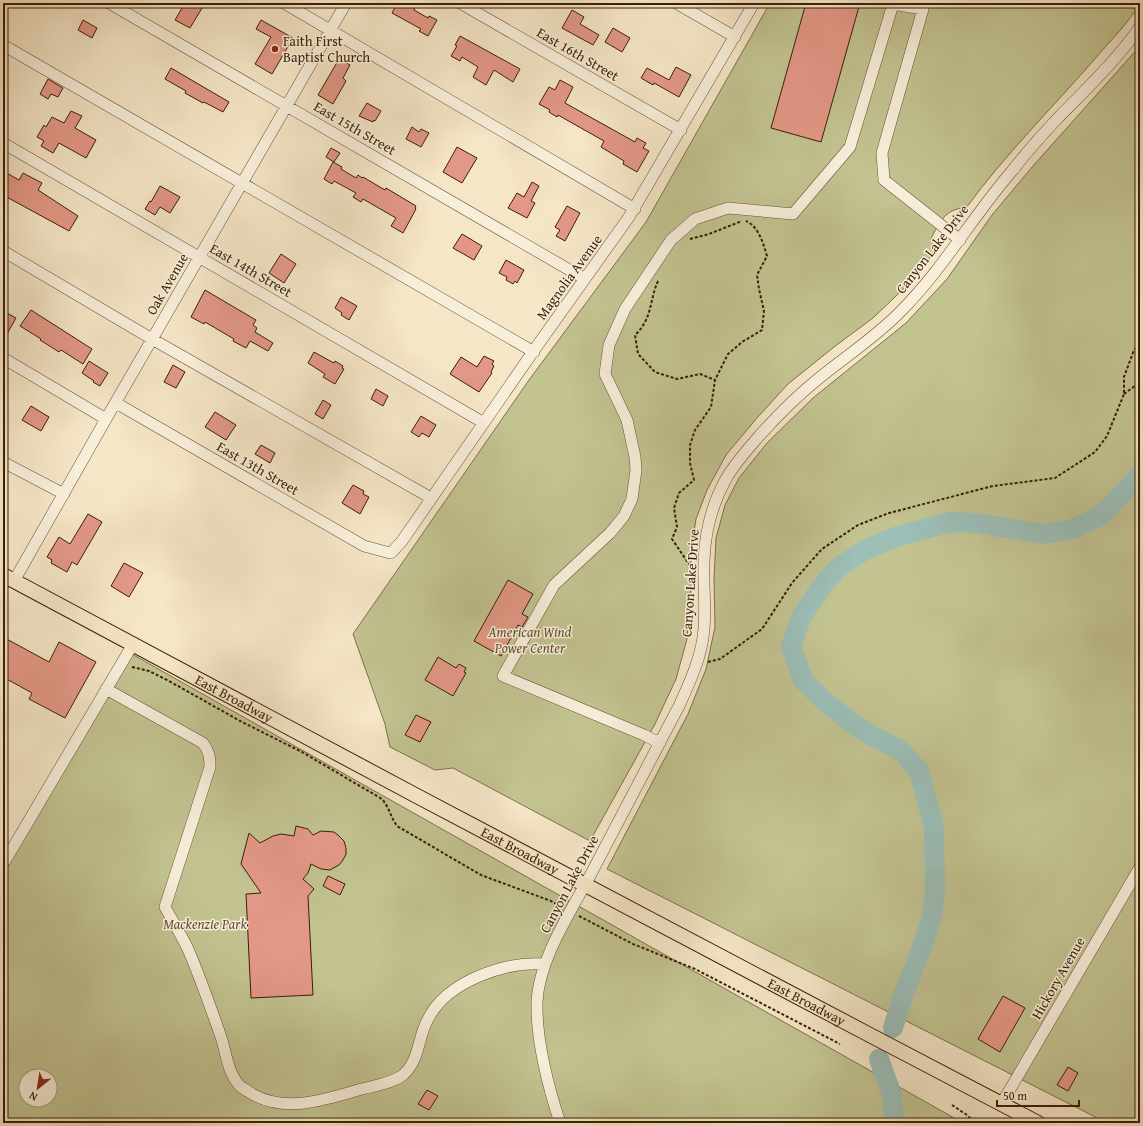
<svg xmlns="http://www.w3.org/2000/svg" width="1143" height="1126" font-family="'Gentium Book Plus',serif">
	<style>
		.green { fill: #c2c391; stroke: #7f704a; fill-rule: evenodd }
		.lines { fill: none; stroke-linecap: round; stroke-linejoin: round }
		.river { stroke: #9cbfb8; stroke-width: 20 }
		.building { fill: #e39887; stroke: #3c1e04 }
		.minor-casing { stroke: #6a5035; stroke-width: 12 }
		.major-casing { stroke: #3c1e04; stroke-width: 16 }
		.path { stroke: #3c1e04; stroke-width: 2; stroke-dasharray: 3 2; stroke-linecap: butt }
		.minor { stroke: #f8efdb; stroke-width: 11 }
		.major { stroke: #f5e6c7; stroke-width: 14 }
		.poi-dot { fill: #8f2418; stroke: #f8efdb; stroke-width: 1.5 }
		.labels { text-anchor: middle; stroke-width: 3; stroke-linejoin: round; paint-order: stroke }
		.poi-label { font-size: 14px; fill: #3c1e04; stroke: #f8efdb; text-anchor: start }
		.street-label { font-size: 14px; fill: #3c1e04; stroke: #f8efdb }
		.park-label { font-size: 14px; font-style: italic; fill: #64502e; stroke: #f8efdb }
	</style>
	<rect width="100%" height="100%" fill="#f5e6c7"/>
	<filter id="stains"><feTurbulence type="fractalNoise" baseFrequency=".005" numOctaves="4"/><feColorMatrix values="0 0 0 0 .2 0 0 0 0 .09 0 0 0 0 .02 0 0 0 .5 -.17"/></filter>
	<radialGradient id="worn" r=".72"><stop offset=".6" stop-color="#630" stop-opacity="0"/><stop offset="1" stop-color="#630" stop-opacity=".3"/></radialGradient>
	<path class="green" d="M770,3H1140C1130,22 1108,43 1094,60C1051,109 1005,155 966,208C946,208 939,222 931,239L934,249L928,262L916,277L873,318L834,347L788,384L756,419L726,455L707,490L696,519L691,551V591L687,639L676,679L655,724L590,841L453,768L435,770L390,747L385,724L353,634L529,380L646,222Z
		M1140,46V1123H1107L607,869L688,714L706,669L715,627L714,579L716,538L725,505L739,478L767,443L813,398L906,323L947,279L992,215L1033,166Z
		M130,653L963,1123H3V875ZM26,1076H50V1100H26Z"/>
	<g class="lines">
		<path class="river" d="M893,1028L904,993L924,942L932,916L935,890L934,827L919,771L900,750L872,736L852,723L823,700L803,680L791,646L801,617L821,587L839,567L865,550L895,537L951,522L976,523L1043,534L1072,529L1101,516L1140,475
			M879,1059L892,1095L894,1123"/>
	</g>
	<path class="building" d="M185,3H205L190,28L175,20Z
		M397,3H408L415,7L414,10L428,18L429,16L437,20L428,36L419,31L421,29L392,13Z
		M806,3H860L821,142L771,128Z
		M572,10L584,17L580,24L599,35L593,45L562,28Z
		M83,20L97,28L92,38L78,30Z
		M261,20L293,38L272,74L255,64L271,37L256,29Z
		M613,28L630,38L622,52L605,42Z
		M460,36L520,69L513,82L494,70L486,85L473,77L478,67L462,57L460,61L451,56L457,46L455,45Z
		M339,59L350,65L343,78L346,81L333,104L318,95Z
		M676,67L691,75L679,97L654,83L653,85L641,78L647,68L669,80Z
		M171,68L229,102L223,112L204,102L203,103L185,93L186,91L165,79Z
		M48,79L63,88L58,97L51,94L48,99L40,94Z
		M560,80L573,87L565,103L635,142L637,138L646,143L643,148L649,151L637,172L623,164L624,161L601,147L604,141L558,115L557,117L549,112L550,110L539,104L549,87L555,90Z
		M367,103L381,111L375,121L374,120L373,122L359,116Z
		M71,111L82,116L75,128L96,140L86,158L59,143L53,153L41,146L44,141L37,137L44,125L46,127L52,117L64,123Z
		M412,127L419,132L421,129L429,133L421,147L406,139Z
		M457,147L477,158L462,183L443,172Z
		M331,148L340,153L334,162L326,157Z
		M333,162L342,167L341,169L356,178L358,175L362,178L363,177L385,190L386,188L416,206L415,208L416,209L403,233L391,226L396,218L363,199L361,202L353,197L356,193L334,181L332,184L324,179Z
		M3,171L19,180L23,173L42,183L38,190L78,216L69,231L3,195Z
		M532,182L539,186L531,201L535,203L527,218L508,208L517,193L524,197Z
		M160,186L180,197L170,213L160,207L155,215L145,209L150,201L151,202Z
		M567,206L580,213L565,241L556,236L560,230L555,227Z
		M462,234L482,246L474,260L453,248Z
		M281,254L296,264L284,283L269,273Z
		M506,260L524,270L517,283L515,281L513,284L506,280L507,277L499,273Z
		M205,290L256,320L253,325L257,328L255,332L273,343L268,351L250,341L246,348L233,341L234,339L205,322L204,324L191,317Z
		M341,297L357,306L349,320L341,315L342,313L335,308Z
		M31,310L92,349L83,364L61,350L59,352L40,340L41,339L20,326Z
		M3,311L16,318L3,341Z
		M314,352L332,362L334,363L335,361L343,366L342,368L344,369L335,384L323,377L325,374L308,363Z
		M484,356L494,361L492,364L494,366L491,372L492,373L479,392L450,374L461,357L477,367Z
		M89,361L108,373L100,386L93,382L94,381L82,373Z
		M173,365L185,372L176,388L164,382Z
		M376,389L388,396L383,406L371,399Z
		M323,400L331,405L323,419L315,414Z
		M31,406L49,417L41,431L22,420Z
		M215,412L236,425L226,440L205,427Z
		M421,416L436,425L429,437L422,433L419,437L411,432Z
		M261,445L275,453L270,463L255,454Z
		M353,485L364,491L363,494L369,497L360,514L342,503Z
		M88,514L102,522L77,565L72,562L67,572L51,563L52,560L47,557L59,537L70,544Z
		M124,563L143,573L129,597L111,586Z
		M508,580L533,594L522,614L528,617L522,627L518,625L501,656L474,641Z
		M3,637L49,662L59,642L96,662L65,718L29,699L32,693L3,677Z
		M438,657L456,668L459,664L466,668L464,672L466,673L453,696L425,680Z
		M416,715L431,722L420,742L405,735Z
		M296,826L308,829L313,835L321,831L334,832L339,836L344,841L346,848V854L343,860L339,865L330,870L321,869L311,864L308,873L303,879L314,889L308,896L313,995L251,998L246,894L261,893L241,864L249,833L260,843L273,836L281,834L294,836Z
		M328,876L345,884L340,895L323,886Z
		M1003,996L1025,1008L1000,1052L978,1039Z
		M1068,1067L1078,1073L1068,1091L1057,1085Z
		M427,1090L438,1096L429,1110L418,1104Z"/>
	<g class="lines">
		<defs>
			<path id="minor" d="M109,3L585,279
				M284,3L635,209
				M460,3L681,130
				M676,3L735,37
				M3,45L534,352
				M3,143L484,423
				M3,251L152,339L431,498
				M3,358L106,419
				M116,403L364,546L390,553L392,552L402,541L537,346L629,217L754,3
				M3,462L64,494
				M14,581L106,419L346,3
				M106,689L203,743C209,751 210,757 210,767L165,907C172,920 180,933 187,947C199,974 210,1006 220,1034C226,1050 227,1072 239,1085C243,1089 249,1092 254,1095C288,1113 328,1099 362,1089C374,1086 396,1082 404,1074C420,1059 418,1036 428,1019C447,981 506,961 545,964
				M660,743L644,735L503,676L554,585L610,533L624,516L632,499L636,470L635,457L627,420L605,374L609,345L625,309L671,240L695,219L728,208L793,214L850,147L893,4L923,9L882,153L884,180L960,240
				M3,861H5L133,644
				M1002,1103L1140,867
				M560,1123C548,1086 536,1041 537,1002C539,958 572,910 592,872C621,817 650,761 679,706C690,682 702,656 704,629C706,606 703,584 704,561C705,533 712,504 726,479C735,463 748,449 760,435C778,415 797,396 818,379C846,356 876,337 901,311C943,269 973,216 1012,171C1026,153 1041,136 1057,119C1085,90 1116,61 1140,27"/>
			<g id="major">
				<path id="s1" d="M3,575L415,795L866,1033L1038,1123"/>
			</g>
		</defs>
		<use href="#minor" class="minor-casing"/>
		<use href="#major" class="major-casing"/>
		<path class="path" d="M690,239L709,234L742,221
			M658,281C649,301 653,318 635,335L638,354L655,372L677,379L700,374L715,380
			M1124,394L1139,383L1140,380
			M693,570L672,539L677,527L674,508L679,493L694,480L690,463V445L695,430L711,407L715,380L728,354L742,342L762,330L764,311L759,289L757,275L767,256C763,243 759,227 746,221
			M708,662L720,659L762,629L792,583L822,549L858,525L889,513L993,486L1055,478L1095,452L1107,436L1124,394V377L1134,350L1140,343
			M132,667L149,671L169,681L242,722L302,752L382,799C389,807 391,818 397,826L481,875L551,901L561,907
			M579,916L633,944L695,969L840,1044
			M952,1105L967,1115L975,1123"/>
		<use href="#minor" class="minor"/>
		<use href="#major" class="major"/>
	</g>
	<circle class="poi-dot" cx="275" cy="49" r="4"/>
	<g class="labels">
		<g class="poi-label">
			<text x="283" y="46">Faith First<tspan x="283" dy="16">Baptist Church</tspan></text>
		</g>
		<g class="street-label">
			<text transform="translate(578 54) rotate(30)" y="5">East 16th Street</text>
			<text transform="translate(355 128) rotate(30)" y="5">East 15th Street</text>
			<text transform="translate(932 249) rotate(-52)" y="5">Canyon Lake Drive</text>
			<text transform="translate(251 270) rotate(30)" y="5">East 14th Street</text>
			<text transform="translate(569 277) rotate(-54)" y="5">Magnolia Avenue</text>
			<text transform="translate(167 284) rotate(-60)" y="5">Oak Avenue</text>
			<text transform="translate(258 468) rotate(30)" y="5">East 13th Street</text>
			<text transform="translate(690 583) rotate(-86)" y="5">Canyon Lake Drive</text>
			<text dy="5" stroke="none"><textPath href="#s1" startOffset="262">East Broadway</textPath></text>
			<text dy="5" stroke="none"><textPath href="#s1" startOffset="586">East Broadway</textPath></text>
			<text transform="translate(569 884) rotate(-62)" y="5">Canyon Lake Drive</text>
			<text transform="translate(1058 978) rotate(-60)" y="5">Hickory Avenue</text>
			<text dy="5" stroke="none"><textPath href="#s1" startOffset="910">East Broadway</textPath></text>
		</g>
		<g class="park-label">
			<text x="530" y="637">American Wind<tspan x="530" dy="16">Power Center</tspan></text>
			<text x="205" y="929">Mackenzie Park</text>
		</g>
	</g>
	<rect width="1143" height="1126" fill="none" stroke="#f5e6c7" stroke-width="16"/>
	<rect x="4" y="4" width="1135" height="1118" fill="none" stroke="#3c1e04" stroke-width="2"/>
	<rect x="8" y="8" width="1127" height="1110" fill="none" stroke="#3c1e04"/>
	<g transform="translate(38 1088) rotate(210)"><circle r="19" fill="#f8efdb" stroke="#ad9b85"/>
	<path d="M0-3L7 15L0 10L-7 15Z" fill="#8f2418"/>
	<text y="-6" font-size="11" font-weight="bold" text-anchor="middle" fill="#3c1e04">N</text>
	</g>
	<path d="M997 1100v6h82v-6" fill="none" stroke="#3c1e04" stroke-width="2"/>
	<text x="1003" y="1100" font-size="12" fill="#3c1e04" stroke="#f8efdb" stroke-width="3" paint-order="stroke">50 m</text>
	<rect width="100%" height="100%" filter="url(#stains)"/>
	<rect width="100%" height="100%" fill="url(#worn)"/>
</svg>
